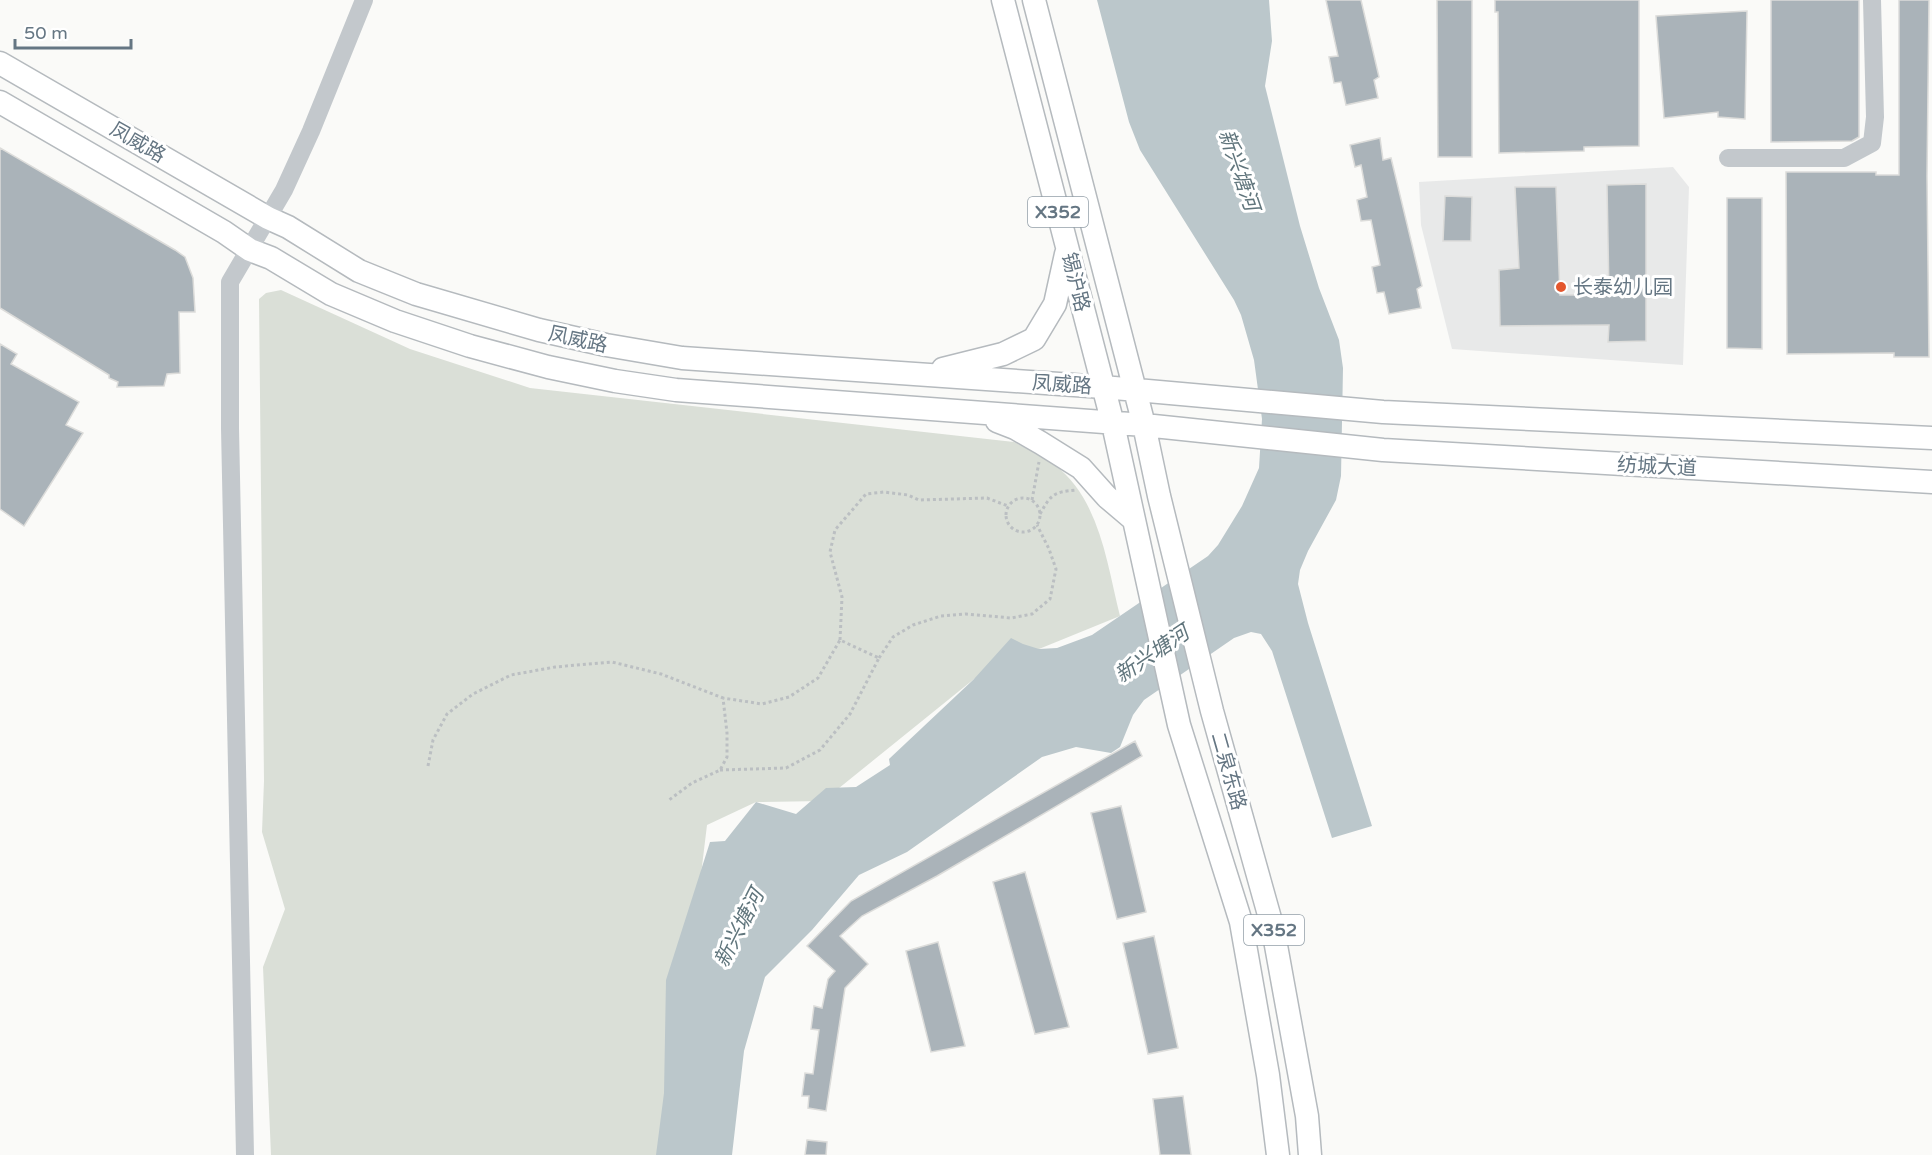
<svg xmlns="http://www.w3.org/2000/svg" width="1932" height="1155" font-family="'Varela Round','Noto Sans SC',sans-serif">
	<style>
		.built { fill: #e8e9e9 }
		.green { fill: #dadfd7 }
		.water { fill: #bbc7cb }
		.building { fill: #aab3b9; stroke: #dcdcda; stroke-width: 1.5 }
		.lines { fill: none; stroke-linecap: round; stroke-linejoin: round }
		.major-casing { stroke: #b5babe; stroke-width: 25 }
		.path { stroke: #bbbfc2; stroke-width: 3; stroke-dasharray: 3 3; stroke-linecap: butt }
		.minor { stroke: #c3c8cc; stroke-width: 18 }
		.major { stroke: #fff; stroke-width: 22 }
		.poi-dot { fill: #e4572e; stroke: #fff; stroke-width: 2 }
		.labels { text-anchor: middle; stroke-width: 6; stroke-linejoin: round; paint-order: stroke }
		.shield { fill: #fff; stroke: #939fa8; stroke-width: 1.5 }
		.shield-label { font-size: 18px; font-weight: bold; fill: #657683 }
		.street-label { font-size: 20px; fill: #657683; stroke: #fff }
		.poi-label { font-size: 20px; fill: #657683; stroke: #fff; text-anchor: start }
		.water-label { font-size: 21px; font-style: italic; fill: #60757c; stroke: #fff }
	</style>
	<rect width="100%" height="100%" fill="#fafaf8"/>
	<path class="built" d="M1673,167L1689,187L1683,365L1452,349L1421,225L1419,182Z"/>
	<path class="green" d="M281,290L410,349L530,388L1014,442C1027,449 1043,456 1055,465C1100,500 1107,564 1120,616L1039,649L974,679L823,801L756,802L707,825L667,1155H271L263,967L285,909L262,832L264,781L259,299L266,293Z"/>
	<path class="water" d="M1097,0H1269L1272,41L1265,86L1300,226L1319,288L1339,340L1343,368L1341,476L1336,500L1308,551L1300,570L1298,584L1308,623L1372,826L1332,838L1272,651L1261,634L1251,632L1234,638L1144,700L1133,715L1120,747L1111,753L1076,747L1042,757L907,852L859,875L812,930L765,977L744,1051L732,1155H656L664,1093L666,980L710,842L725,841L756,802L796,814L826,788L856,787L890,765L889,759L974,679L1011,638L1023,644L1039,649L1057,648L1092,635L1208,556L1218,545L1242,506L1259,468L1262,419L1254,360L1241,315L1234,300L1140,150L1129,122Z"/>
	<path class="building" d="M1326,0H1361L1379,77L1374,80L1378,98L1346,105L1341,82L1334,83L1329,57L1338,56Z
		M1437,0H1472V157H1438Z
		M1495,0H1639V146L1584,147V151L1499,153L1498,12H1495Z
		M1771,0H1859V137L1852,141L1771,142Z
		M1899,0H1929L1927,176L1929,357H1894V353L1787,354L1786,172H1876V175H1899Z
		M1747,11L1745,119L1718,117V112L1664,118L1656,16Z
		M1380,138L1383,160L1391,158L1422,286L1417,289L1421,308L1389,314L1384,292L1377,293L1372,267L1380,265L1371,220L1361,221L1357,200L1367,197L1361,165L1355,167L1350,145Z
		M0,148L175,250L185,257L193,278L195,312H179L180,373L167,374L164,386L117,387L118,382L109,378V375L0,308Z
		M1646,184V341L1608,342L1609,325L1500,326L1499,270L1519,268L1515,187H1556L1560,295H1609L1607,185Z
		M1445,196L1472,197L1471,241H1443Z
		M1727,198H1762V349L1727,348Z
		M0,344L17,354L11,364L79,402L66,425L83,433L24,526L0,509Z
		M1135,741L1142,756L937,876L862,916L840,936L868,964L845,988L826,1111L808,1108L809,1096H802L805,1073L813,1074L819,1030L811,1029L814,1006L822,1008L828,979L835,971L807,946L851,901Z
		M1121,806L1146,912L1117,919L1091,813Z
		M1025,872L1069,1027L1035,1034L993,882Z
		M1154,936L1178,1048L1148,1054L1123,943Z
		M938,942L965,1046L931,1052L906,951Z
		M1183,1096L1191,1155H1160L1153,1099Z
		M807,1140L827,1142L826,1155H805Z"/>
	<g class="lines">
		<defs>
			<path id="major" d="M1003,0L1113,424L1179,725L1241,922L1268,1075L1278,1155
				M1034,0L1144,425L1159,496L1212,711L1273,929L1307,1116L1310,1155
				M0,63L268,218L288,227L359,271L416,294L539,330L606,345L682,358L1103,387L1383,412L1932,438
				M0,102L224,232L250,250L271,258L331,294L395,321L470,346L548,367L615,381L676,390L1144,425L1383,450L1932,482
				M943,369L1003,354L1034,339L1055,304L1066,254
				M997,421L1015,428L1041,443L1081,468L1107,497L1133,519"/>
		</defs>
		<use href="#major" class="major-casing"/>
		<path class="path" d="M1006 515a17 17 0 1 1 34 0a17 17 0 1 1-34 0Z
			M1032,500L1039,462
			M1040,514C1051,494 1054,492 1076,490
			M840,640L842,597L830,552L835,530L866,494L884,492L908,495L919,500L987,498L1008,506
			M879,658L893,637L913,625L941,616L966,614L1011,618L1032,614L1050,599L1056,569L1049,549L1037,525
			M428,766L433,740L447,714L473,694L511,675L555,667L612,662L661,674L723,698L727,733V757L720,770L692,783L669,800
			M720,770L786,768L820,750L850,714L879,658L840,640L818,678L789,697L762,704L723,698"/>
		<path class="minor" d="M1728,158H1844L1872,143L1875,117L1872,0
			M245,1155L230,428V282L284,190L311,131L364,0"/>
		<use href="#major" class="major"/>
	</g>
	<circle class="poi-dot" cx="1561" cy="287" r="6"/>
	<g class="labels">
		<g class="shield">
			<rect x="1028" y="197" width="60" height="30" rx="4.5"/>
			<rect x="1244" y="915" width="60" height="30" rx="4.5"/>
		</g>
		<g class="shield-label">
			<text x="1058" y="218">X352</text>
			<text x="1274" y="936">X352</text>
		</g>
		<g class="street-label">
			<text transform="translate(138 142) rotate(30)" y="7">凤威路</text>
			<text transform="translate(1076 282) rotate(76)" y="7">锡沪路</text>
			<text transform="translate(578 339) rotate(12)" y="7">凤威路</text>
			<text transform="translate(1062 384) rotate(4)" y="7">凤威路</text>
			<text transform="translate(1657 466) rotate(3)" y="7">纺城大道</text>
			<text transform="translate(1229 771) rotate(74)" y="7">二泉东路</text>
		</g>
		<g class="poi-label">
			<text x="1573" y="294">长泰幼儿园</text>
		</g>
		<g class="water-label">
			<text transform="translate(1239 170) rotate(71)" y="7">新兴塘河</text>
			<text transform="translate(1152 654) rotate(-34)" y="7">新兴塘河</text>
			<text transform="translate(739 928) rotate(-63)" y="7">新兴塘河</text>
		</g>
	</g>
	<path d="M15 39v9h116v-9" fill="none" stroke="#657683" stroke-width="3"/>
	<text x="24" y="39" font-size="18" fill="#657683" stroke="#ffffff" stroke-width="4.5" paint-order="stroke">50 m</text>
</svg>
